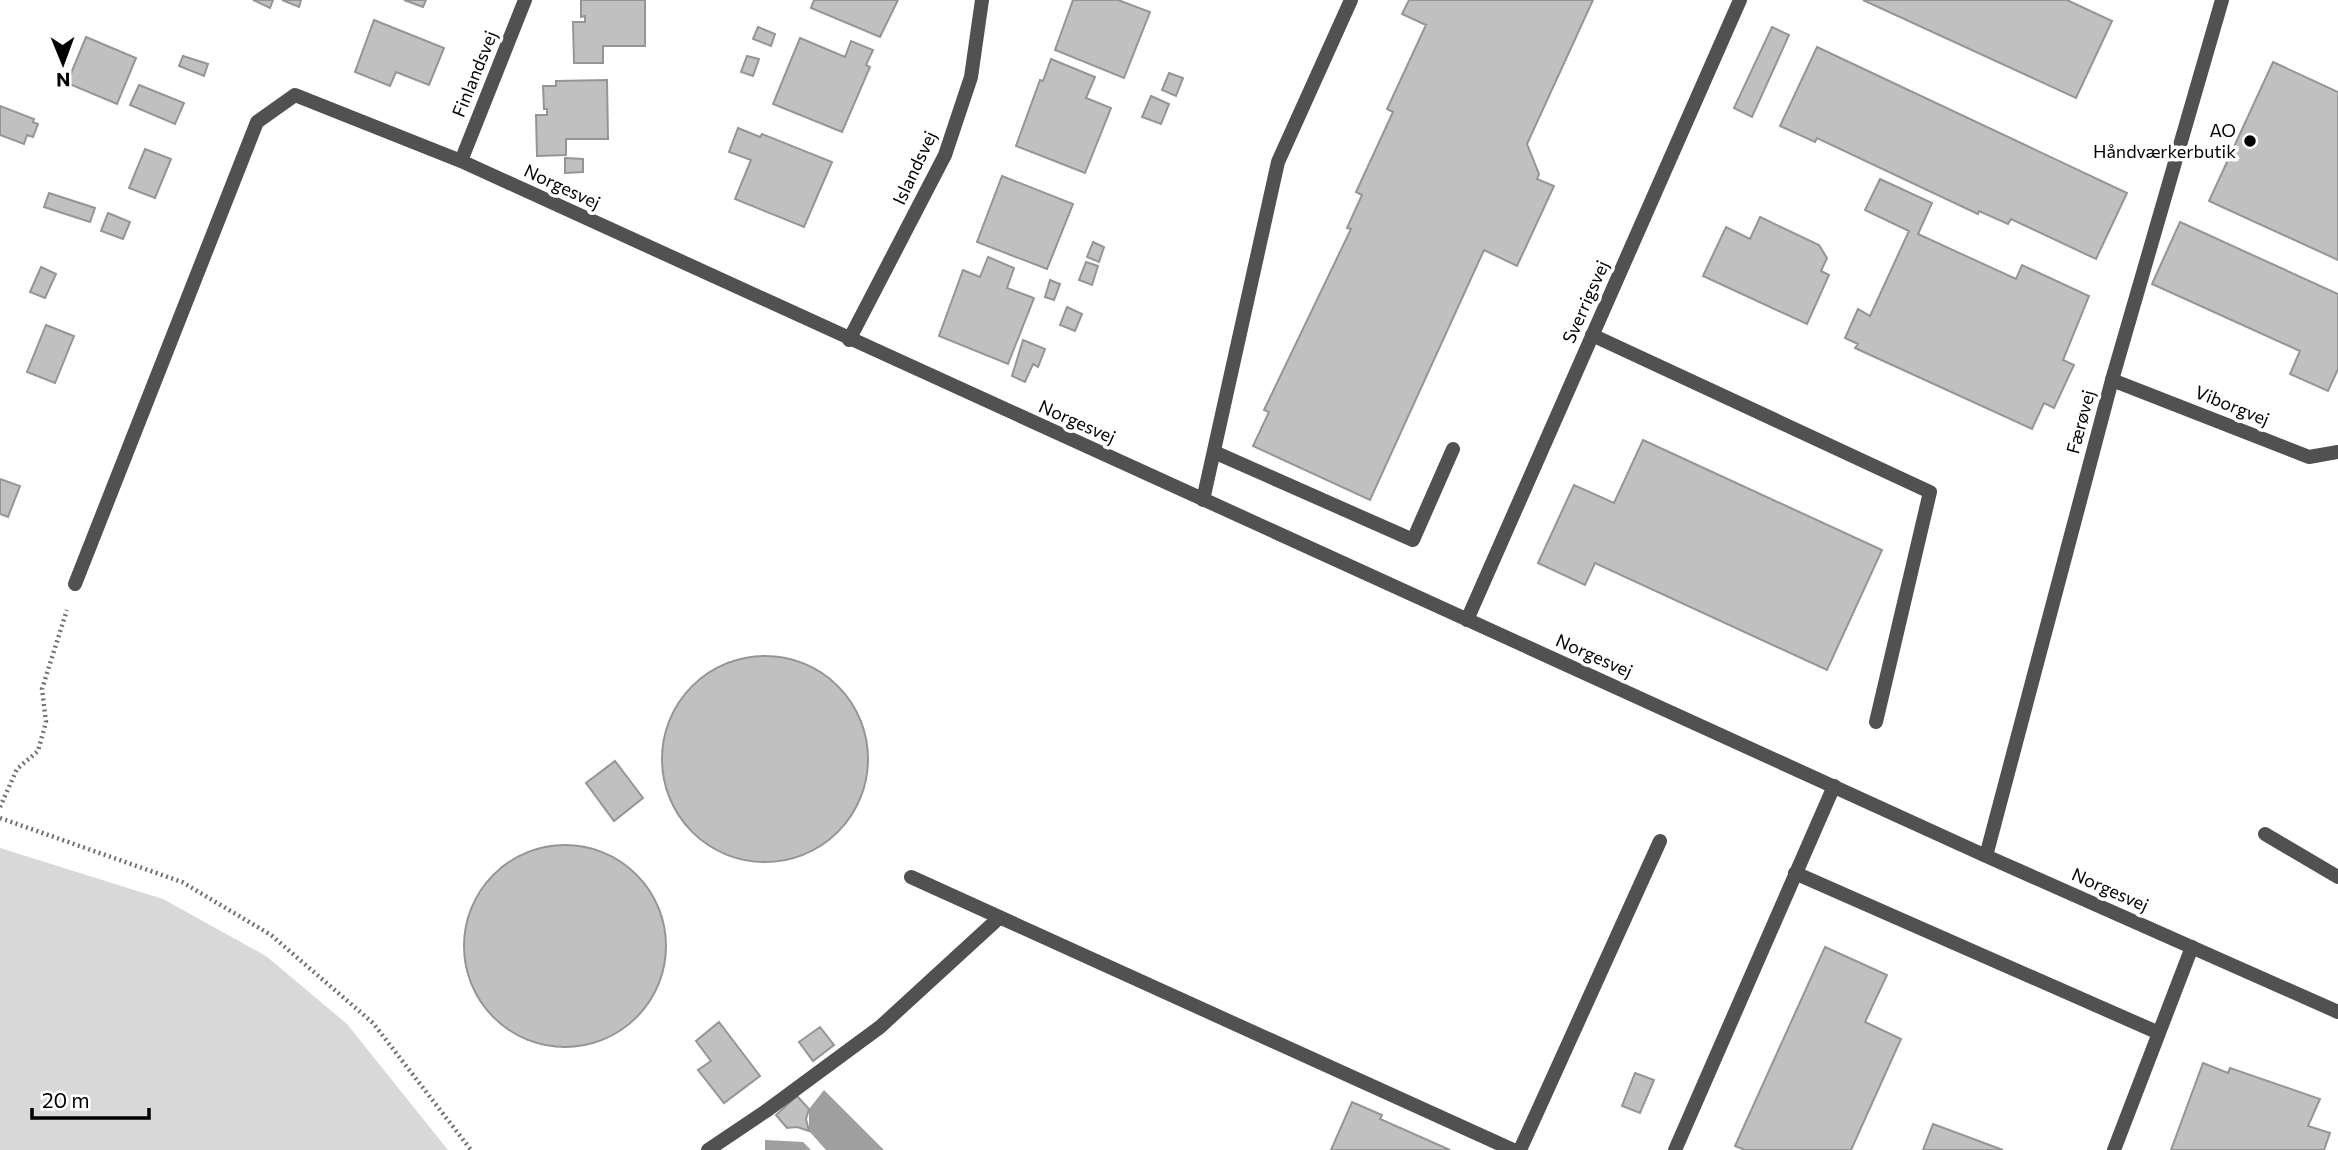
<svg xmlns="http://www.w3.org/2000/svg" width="2338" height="1150" font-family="Commissioner,sans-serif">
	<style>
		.green { fill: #d8d8d8 }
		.water { fill: #9f9f9f }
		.building { fill: #c0c0c0; stroke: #959595; stroke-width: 2 }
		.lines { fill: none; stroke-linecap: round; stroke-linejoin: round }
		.path { stroke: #737373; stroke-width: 4.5; stroke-dasharray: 2 3.5; stroke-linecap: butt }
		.service { stroke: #515151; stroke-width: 14 }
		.minor { stroke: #515151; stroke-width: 14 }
		.poi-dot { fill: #000; stroke: #fff; stroke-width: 2.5 }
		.labels { text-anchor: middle; stroke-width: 7; stroke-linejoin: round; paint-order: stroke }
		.street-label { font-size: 18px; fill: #000; stroke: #fff }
		.poi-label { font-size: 18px; fill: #000; stroke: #fff; text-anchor: end }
	</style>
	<rect width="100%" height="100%" fill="#fff"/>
	<path class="green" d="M0,848L163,899L266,956L347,1024L448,1150H0Z"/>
	<path class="water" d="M824,1090L884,1150H826L809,1131V1109Z
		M765,1140L803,1142L811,1150H765Z"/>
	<path class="building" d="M253,0H273L270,8Z
		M282,0H301L299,7Z
		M404,0H426L423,7Z
		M581,0H645V46H603V63H574L573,22H585V16L581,17Z
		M814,0H898L880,37L811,8Z
		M1073,0H1118L1150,12L1124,78L1055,50Z
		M1409,0H1593L1527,144L1539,174L1537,179L1554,186L1517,266L1484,250L1370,500L1253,446L1269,412L1264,410L1351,229L1347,228L1362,195L1356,192L1393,112L1387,109L1426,25L1402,14Z
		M1863,0H2067L2112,21L2076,98Z
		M374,20L444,48L429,85L396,72L390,86L355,72Z
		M758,27L775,34L771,46L753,39Z
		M1772,27L1789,35L1752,117L1734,108Z
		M86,37L136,58L117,104L67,83Z
		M800,38L845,57L851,41L873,50L866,65L870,67L842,132L773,104Z
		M1817,47L2127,193L2096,259L2011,219L2008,224L1979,211L1978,214L1817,138L1815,142L1780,126Z
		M183,56L208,64L204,76L179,66Z
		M747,56L759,59L753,76L741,72Z
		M1051,59L1095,77L1086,98L1111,108L1085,173L1016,146L1040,80L1043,81Z
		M2273,62L2338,92V260L2209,201Z
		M1169,73L1183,78L1176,96L1162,90Z
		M607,80L608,139H566V155L537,156L536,115H547V109H544L543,86H556V81Z
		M139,85L184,103L175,124L130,105Z
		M1151,96L1169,104L1161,124L1142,117Z
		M0,106L34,119L33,122L38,124L33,137L27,135L24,144L0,135Z
		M738,128L760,137L762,134L832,162L804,227L735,199L751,160L729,152Z
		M145,149L171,159L155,198L129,188Z
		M565,158L583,159V172L565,173Z
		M1002,176L1073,204L1047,269L977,242Z
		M1880,179L1932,203L1918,234L2016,279L2022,265L2089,296L2063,360L2074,365L2054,408L2044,403L2032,429L1855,348L1858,344L1845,338L1858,309L1870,316L1909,231L1865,210Z
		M49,193L95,208L90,222L44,207Z
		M108,213L130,222L123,239L101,231Z
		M1760,217L1819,245L1827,258L1821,271L1829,275L1807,324L1703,276L1726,227L1750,239Z
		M2180,222L2338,294V369L2328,391L2290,374L2300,351L2152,284Z
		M1093,242L1104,247L1099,262L1087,257Z
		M988,257L1014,268L1007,288L1034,298L1008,364L939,336L963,270L980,277Z
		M1086,262L1098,266L1092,285L1079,280Z
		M41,267L56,274L45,298L30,292Z
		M1050,280L1060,284L1054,300L1045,297Z
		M1067,307L1082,314L1075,331L1060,325Z
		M46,325L74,336L55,383L27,372Z
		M1023,340L1045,349L1038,367L1033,364L1025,382L1012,376Z
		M1643,440L1882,550L1827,670L1595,563L1585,585L1538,563L1574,485L1614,503Z
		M0,479L20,486L8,517L0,514Z
		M662 759a103 103 0 1 1 206 0a103 103 0 1 1-206 0Z
		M615,761L643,798L614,821L586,783Z
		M464 946a101 101 0 1 1 202 0a101 101 0 1 1-202 0Z
		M1825,947L1887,975L1865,1022L1901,1039L1851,1150H1745L1735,1146Z
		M719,1022L760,1076L724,1103L698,1070L711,1061L696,1041Z
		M820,1027L834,1045L813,1061L799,1042Z
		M2203,1063L2228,1073L2230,1068L2320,1099L2308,1126L2330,1133L2324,1150H2171Z
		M1635,1073L1654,1080L1640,1113L1622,1106Z
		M797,1096L809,1109L806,1119L809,1131L797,1127L787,1128L776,1115Z
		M1352,1102L1382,1115L1380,1119L1450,1150H1331Z
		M1933,1124L2003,1150H1923Z"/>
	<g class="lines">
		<path class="path" d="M0,807L17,769L38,751L46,722L42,689L67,610
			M0,818L182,882L271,935L373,1023L471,1150"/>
		<path class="service" d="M1592,335L1930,492L1876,722
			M2112,380L2309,457L2338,452
			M1214,452L1413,540L1453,449
			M1203,500L1278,162L1351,0
			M2265,834L2338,877
			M1795,873L2159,1033
			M911,877L1513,1150
			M708,1150L766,1111L880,1027L1000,917
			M1520,1150L1660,841
			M1675,1150L1834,786
			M2114,1150L2192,947"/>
		<path class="minor" d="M461,161L525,0
			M849,340L945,155L971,77L982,0
			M75,584L257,122L295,95L461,161L1986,856L2338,1012
			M1467,620L1740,0
			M1986,856L2112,380L2222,0"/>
	</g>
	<circle class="poi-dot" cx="2250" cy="141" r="7"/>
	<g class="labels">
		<g class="street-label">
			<text transform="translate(475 74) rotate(-68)" y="6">Finlandsvej</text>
			<text transform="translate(915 168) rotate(-65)" y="6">Islandsvej</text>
			<text transform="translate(562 187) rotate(25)" y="6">Norgesvej</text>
			<text transform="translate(1586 302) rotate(-66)" y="6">Sverrigsvej</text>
			<text transform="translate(2232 406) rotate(22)" y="6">Viborgvej</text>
			<text transform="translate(1077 422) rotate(24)" y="6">Norgesvej</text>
			<text transform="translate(2081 422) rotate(-75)" y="6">Færøvej</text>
			<text transform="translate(1594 656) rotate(24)" y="6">Norgesvej</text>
			<text transform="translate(2110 890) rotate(24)" y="6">Norgesvej</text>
		</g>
		<g class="poi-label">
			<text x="2236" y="137">AO<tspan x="2236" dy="21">Håndværkerbutik</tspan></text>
		</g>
	</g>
	<g transform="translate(63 63) rotate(179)" stroke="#ffffff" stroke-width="5" paint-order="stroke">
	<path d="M0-5L12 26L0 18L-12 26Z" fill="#000000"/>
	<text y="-10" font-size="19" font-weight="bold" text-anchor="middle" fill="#000000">N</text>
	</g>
	<path d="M32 1108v10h117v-10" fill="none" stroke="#000000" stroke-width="3.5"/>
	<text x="42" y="1108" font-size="21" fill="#000000" stroke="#ffffff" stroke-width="5" paint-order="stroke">20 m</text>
</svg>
